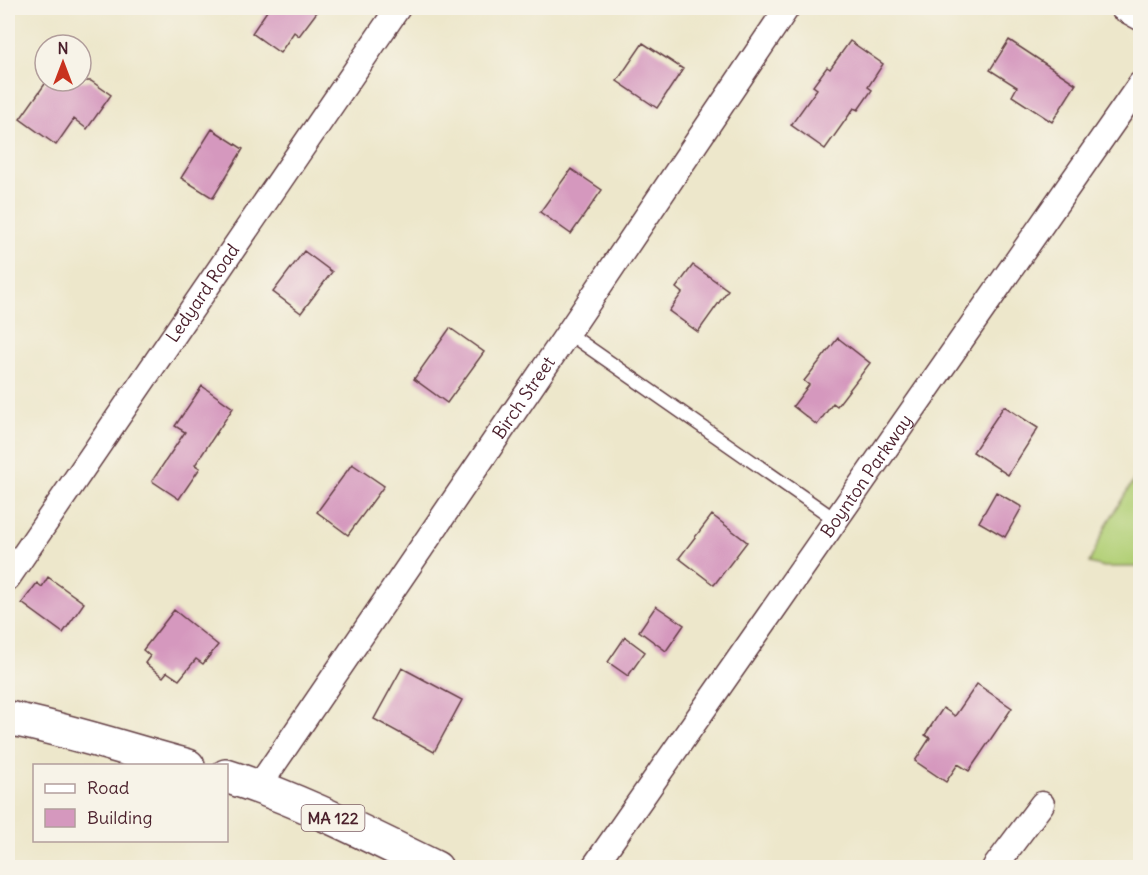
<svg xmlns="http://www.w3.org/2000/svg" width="1148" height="875" font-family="Delius,sans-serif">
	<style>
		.green { fill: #b2d077; stroke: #7e7851; stroke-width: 1.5 }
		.building { fill: #d598be }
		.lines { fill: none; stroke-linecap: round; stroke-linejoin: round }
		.service-casing { stroke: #623d43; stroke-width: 15 }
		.minor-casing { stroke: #623d43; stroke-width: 27 }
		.primary-casing { stroke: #623d43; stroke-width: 36 }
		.service { stroke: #fff; stroke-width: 12 }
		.minor { stroke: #fff; stroke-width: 24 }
		.primary { stroke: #fff; stroke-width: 33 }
		.labels { text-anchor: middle; stroke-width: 4.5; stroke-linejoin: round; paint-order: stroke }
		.shield { fill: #f7f3e8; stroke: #7e5f64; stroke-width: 1.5 }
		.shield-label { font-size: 16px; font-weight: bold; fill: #4a1f2b }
		.street-label { font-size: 18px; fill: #4a1f2b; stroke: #f7f3e8 }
	</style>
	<rect width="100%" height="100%" fill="#f7f3e8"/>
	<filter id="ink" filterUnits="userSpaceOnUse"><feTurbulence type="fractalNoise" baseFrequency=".0167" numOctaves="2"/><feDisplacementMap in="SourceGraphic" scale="12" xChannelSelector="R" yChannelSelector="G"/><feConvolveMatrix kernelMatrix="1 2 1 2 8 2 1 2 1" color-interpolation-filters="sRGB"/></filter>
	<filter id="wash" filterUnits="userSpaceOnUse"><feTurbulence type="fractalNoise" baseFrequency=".008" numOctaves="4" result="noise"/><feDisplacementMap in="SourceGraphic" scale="24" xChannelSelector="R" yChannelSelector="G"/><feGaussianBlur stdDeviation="1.35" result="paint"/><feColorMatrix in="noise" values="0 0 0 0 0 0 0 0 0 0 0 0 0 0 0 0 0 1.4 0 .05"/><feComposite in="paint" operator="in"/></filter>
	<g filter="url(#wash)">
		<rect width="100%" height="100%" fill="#ede7cb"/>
		<path class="green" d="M1140,470V567H1104L1089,563L1108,522Z"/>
		<g id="blocks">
			<path class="building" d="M262,8H320L299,36L294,32L280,53L252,33L267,11Z
				M1009,40L1076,84L1052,122L1012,96L1017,87L990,70Z
				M850,41L883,64L868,87L872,90L858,110L854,108L825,149L791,125L817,89L813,86L827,67L830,69Z
				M643,43L683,69L657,108L617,81Z
				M47,81H91L111,95L87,129L74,119L56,145L20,119Z
				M212,129L243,149L213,198L181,178Z
				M571,169L602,190L571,234L540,212Z
				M304,251L332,272L301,313L273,292Z
				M693,265L728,290L698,332L669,311L682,293L676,288Z
				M450,328L484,352L447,403L414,379Z
				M838,338L870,363L837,406L833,403L817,425L793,406L809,385L804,381Z
				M202,386L233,408L195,465L200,468L179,499L152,481L185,432L175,426Z
				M1004,406L1038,428L1008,475L973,452Z
				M352,464L384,486L348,535L317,512Z
				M996,492L1022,507L1005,537L979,522Z
				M712,515L747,542L714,585L679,558Z
				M48,577L84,603L63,633L22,603L37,583L42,587Z
				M656,606L684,625L666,651L639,631Z
				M174,610L218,645L203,664L196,659L179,680L167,672L163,677L145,663L150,656L143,650Z
				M625,637L645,652L628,676L608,662Z
				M402,668L462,700L434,752L374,719Z
				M977,684L1012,708L969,771L958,764L946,782L915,761L930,738L925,735L943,708L955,716Z"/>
		</g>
	</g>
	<g filter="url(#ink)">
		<use href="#blocks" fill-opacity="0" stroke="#623d43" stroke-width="1.5"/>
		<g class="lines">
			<defs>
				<path id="service" d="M568,333L836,520"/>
				<g id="minor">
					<path d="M1122,8L1140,18"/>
					<path id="s1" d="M8,578L398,8"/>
					<path id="s2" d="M259,786L568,333L787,8"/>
					<path id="s3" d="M593,868L1140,84"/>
					<path d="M994,868L1042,804"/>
				</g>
				<path id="primary" d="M8,718C69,730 128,750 188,766
					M226,776C299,799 368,835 436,868"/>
			</defs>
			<use href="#service" class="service-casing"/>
			<use href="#minor" class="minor-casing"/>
			<use href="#primary" class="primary-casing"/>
			<use href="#service" class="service"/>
			<use href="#minor" class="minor"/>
			<use href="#primary" class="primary"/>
		</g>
	</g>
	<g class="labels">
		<rect class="shield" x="301.5" y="805" width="63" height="26" rx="4.5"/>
		<g class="shield-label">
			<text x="333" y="824">MA 122</text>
		</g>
		<g class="street-label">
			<text dy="6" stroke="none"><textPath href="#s1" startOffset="345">Ledyard Road</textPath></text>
			<text dy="6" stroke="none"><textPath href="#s2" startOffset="470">Birch Street</textPath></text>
			<text dy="6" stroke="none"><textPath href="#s3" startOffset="478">Boynton Parkway</textPath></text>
		</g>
	</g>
	<rect width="1148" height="875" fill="none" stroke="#f7f3e8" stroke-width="30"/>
	<rect x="33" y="764" width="195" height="78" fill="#f7f3e8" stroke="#b29e9c" stroke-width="1.5"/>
	<rect x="45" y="784" width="30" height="9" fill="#ffffff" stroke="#b29e9c" stroke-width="1.5"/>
	<text x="87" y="794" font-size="18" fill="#4a1f2b">Road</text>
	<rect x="45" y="809" width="30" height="18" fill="#d598be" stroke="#b29e9c" stroke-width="1.5"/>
	<text x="87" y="824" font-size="18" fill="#4a1f2b">Building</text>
	<g transform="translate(63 63)"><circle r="28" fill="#f7f3e8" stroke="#b29e9c" stroke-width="1.5"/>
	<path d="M0-4.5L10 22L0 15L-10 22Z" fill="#c8321e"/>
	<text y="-9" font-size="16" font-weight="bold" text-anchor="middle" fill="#4a1f2b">N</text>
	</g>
</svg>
